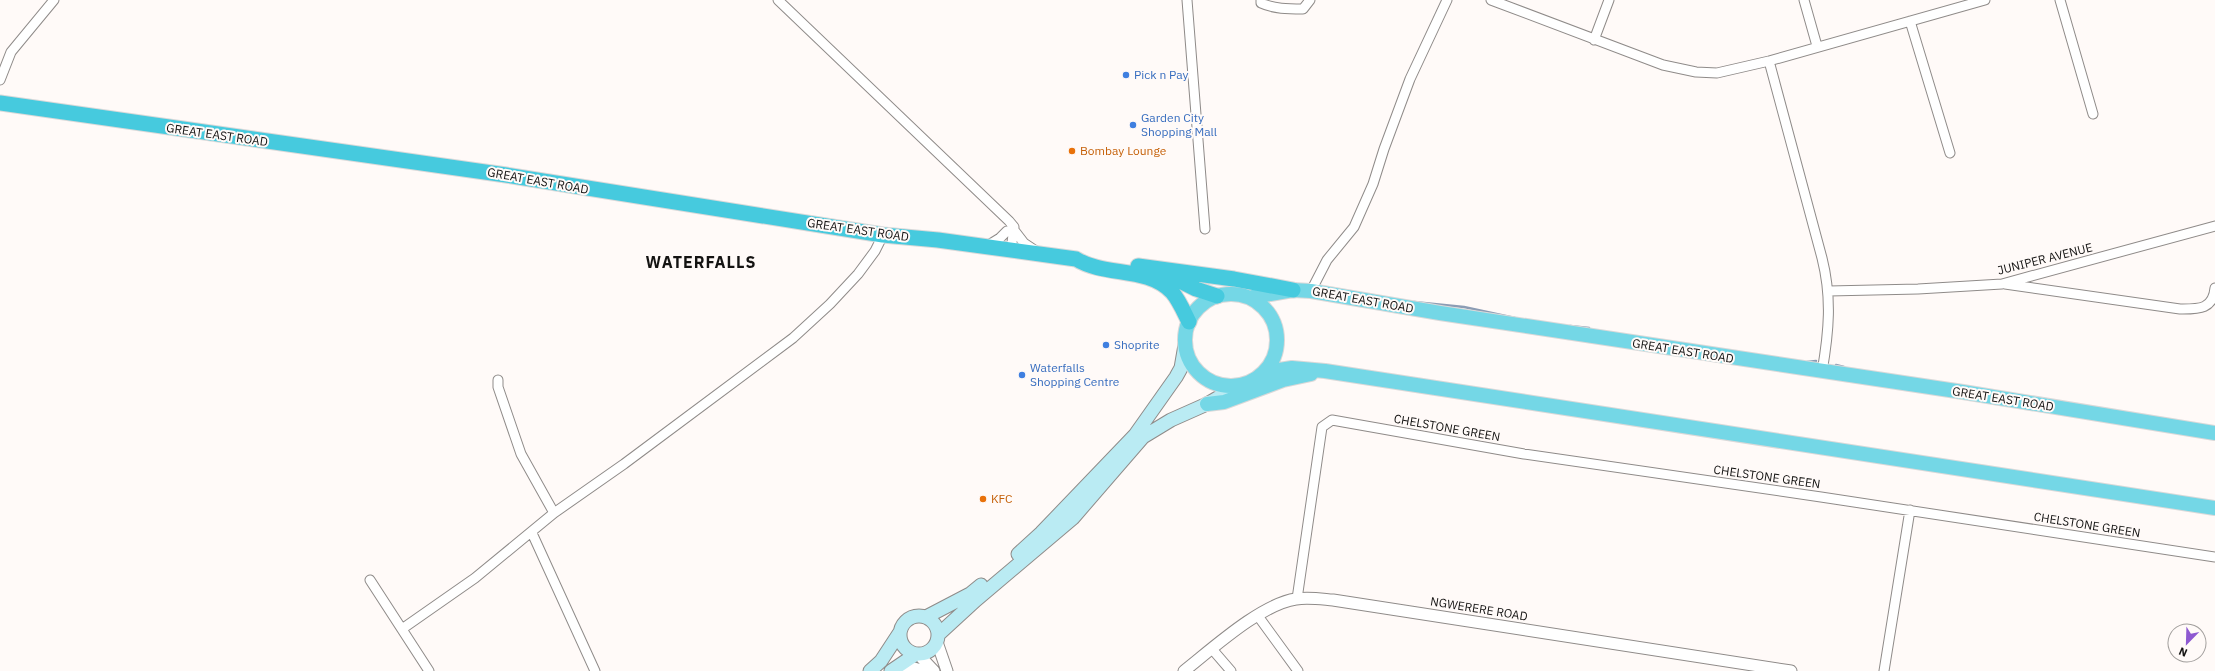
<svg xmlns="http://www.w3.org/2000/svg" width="2215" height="671" font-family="'IBM Plex Sans',sans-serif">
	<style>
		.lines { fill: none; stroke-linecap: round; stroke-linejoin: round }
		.stream { stroke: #8c9cb4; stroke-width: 2.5 }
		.minor-casing { stroke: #8f8b89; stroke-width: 11 }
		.tertiary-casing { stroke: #8f8b89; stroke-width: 13 }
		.secondary-casing { stroke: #8f8b89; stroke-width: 15 }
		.primary-casing { stroke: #d9d9d9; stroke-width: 16 }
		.trunk-casing { stroke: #d9d9d9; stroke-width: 17 }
		.minor { stroke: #fff; stroke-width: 9 }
		.tertiary { stroke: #fff; stroke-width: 11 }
		.secondary { stroke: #baebf3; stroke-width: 13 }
		.primary { stroke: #74d7e6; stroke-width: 14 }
		.trunk { stroke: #46cade; stroke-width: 15 }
		.shop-dot { fill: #3f7fe0; stroke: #fffaf8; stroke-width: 1.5 }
		.food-dot { fill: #e8710a; stroke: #fffaf8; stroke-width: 1.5 }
		.labels { text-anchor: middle; stroke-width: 4; stroke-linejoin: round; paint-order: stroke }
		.shop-label { font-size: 12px; fill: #366cbe; stroke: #fffaf8; text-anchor: start }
		.street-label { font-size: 12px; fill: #141312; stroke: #fffaf8 }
		.food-label { font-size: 12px; fill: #c56008; stroke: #fffaf8; text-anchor: start }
		.district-label { font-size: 16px; font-weight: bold; letter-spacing: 1px; fill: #141312; stroke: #fffaf8 }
	</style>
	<rect width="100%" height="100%" fill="#fffaf8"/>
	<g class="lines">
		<path class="stream" d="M1414,302L1464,307L1515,318
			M1570,326L1589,328
			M1807,362L1816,361
			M1836,365L1844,367"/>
		<defs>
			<path id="minor" d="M778,0L1009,221L1014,227L1011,250
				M1187,0L1205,229
				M1261,0V3C1274,9 1288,9 1303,9L1310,0
				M1491,0L1663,65L1696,72L1717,73L1769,61L1985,0
				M1804,0L1817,46
				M2060,0L2093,114
				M1910,21L1950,153
				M1594,40L1609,0
				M1769,61L1822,258C1832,298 1829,331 1822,372
				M0,80L11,52L54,0
				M1014,230L1024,243L1036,251
				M987,246L1000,238L1007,231
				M2005,284L2180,309C2198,309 2213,310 2215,288
				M1311,291L1327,260L1354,227L1373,184L1384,149L1410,79L1447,0
				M1829,291L1918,289L2002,284L2215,226
				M498,380V387L521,454L554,513
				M532,533L595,671
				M370,580L429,671
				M1297,599L1322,427L1332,420L1524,454L1821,497L2215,557
				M1258,616L1298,671
				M402,629L475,578L554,513L624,464L793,338L830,304L858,274L875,251L883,235
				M1212,649L1231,671
				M1884,671L1910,510"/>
			<path id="tertiary" d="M937,642L947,671
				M918,654L934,671
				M895,668H914L925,671
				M1184,671C1212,649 1261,604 1296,599C1308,597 1321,599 1333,600L1791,671"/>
			<path id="secondary" d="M1018,554L1041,533L1135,435L1176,377L1181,368L1185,345
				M900 635a19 19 0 1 1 38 0a19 19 0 1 1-38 0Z
				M926,617L970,594L981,585
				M939,634L976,600L1073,518L1143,437L1171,420L1207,404L1238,386
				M870,671L881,661L900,632
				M891,671L916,654"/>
			<path id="primary" d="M1185 340a46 46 0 1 1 92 0a46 46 0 1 1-92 0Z
				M1253,297L1293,290L1311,291L1440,313L1963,392L2215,433
				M1265,372L1292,368L1325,371L2215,508
				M1207,404L1224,402L1283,380L1311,374"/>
			<path id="trunk" d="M0,103L506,175L883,235L938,240L1076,259C1105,277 1147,266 1172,292C1179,300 1184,312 1189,322
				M1138,266L1234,279L1293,290
				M1168,275L1196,289L1217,296"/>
		</defs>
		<use href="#minor" class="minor-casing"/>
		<use href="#tertiary" class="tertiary-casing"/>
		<use href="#secondary" class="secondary-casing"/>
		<use href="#primary" class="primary-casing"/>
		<use href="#trunk" class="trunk-casing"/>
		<use href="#minor" class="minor"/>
		<use href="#tertiary" class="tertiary"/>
		<use href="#secondary" class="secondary"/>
		<use href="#primary" class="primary"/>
		<use href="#trunk" class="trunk"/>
	</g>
	<g class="shop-dot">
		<circle cx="1126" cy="75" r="4"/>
		<circle cx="1133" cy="125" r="4"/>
		<circle cx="1106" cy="345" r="4"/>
		<circle cx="1022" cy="375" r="4"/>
	</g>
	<g class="food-dot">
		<circle cx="1072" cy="151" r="4"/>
		<circle cx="983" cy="499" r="4"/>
	</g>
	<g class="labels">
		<g class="shop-label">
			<text x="1134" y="79">Pick n Pay</text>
			<text x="1141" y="122">Garden City<tspan x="1141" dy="14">Shopping Mall</tspan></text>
			<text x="1114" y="349">Shoprite</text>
			<text x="1030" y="372">Waterfalls<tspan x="1030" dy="14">Shopping Centre</tspan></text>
		</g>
		<g class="street-label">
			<text transform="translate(217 135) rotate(8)" y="4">GREAT EAST ROAD</text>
			<text transform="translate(538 181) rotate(10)" y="4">GREAT EAST ROAD</text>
			<text transform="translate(858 230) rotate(8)" y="4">GREAT EAST ROAD</text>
			<text transform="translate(2045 259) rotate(-14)" y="4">JUNIPER AVENUE</text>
			<text transform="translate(1363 300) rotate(10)" y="4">GREAT EAST ROAD</text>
			<text transform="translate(1683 351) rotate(9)" y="4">GREAT EAST ROAD</text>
			<text transform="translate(2003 399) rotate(9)" y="4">GREAT EAST ROAD</text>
			<text transform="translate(1447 428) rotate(10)" y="4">CHELSTONE GREEN</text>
			<text transform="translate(1767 477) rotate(8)" y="4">CHELSTONE GREEN</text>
			<text transform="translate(2087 525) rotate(9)" y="4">CHELSTONE GREEN</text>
			<text transform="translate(1479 609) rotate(9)" y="4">NGWERERE ROAD</text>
		</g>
		<g class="food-label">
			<text x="1080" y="155">Bombay Lounge</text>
			<text x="991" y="503">KFC</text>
		</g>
		<g class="district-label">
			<text x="701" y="268">WATERFALLS</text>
		</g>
	</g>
	<g transform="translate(2187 643) rotate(203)"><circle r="19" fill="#fffaf8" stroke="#a19e9c"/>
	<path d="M0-3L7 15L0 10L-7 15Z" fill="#8e59d1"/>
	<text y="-6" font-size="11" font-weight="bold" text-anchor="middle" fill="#141312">N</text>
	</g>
</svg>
